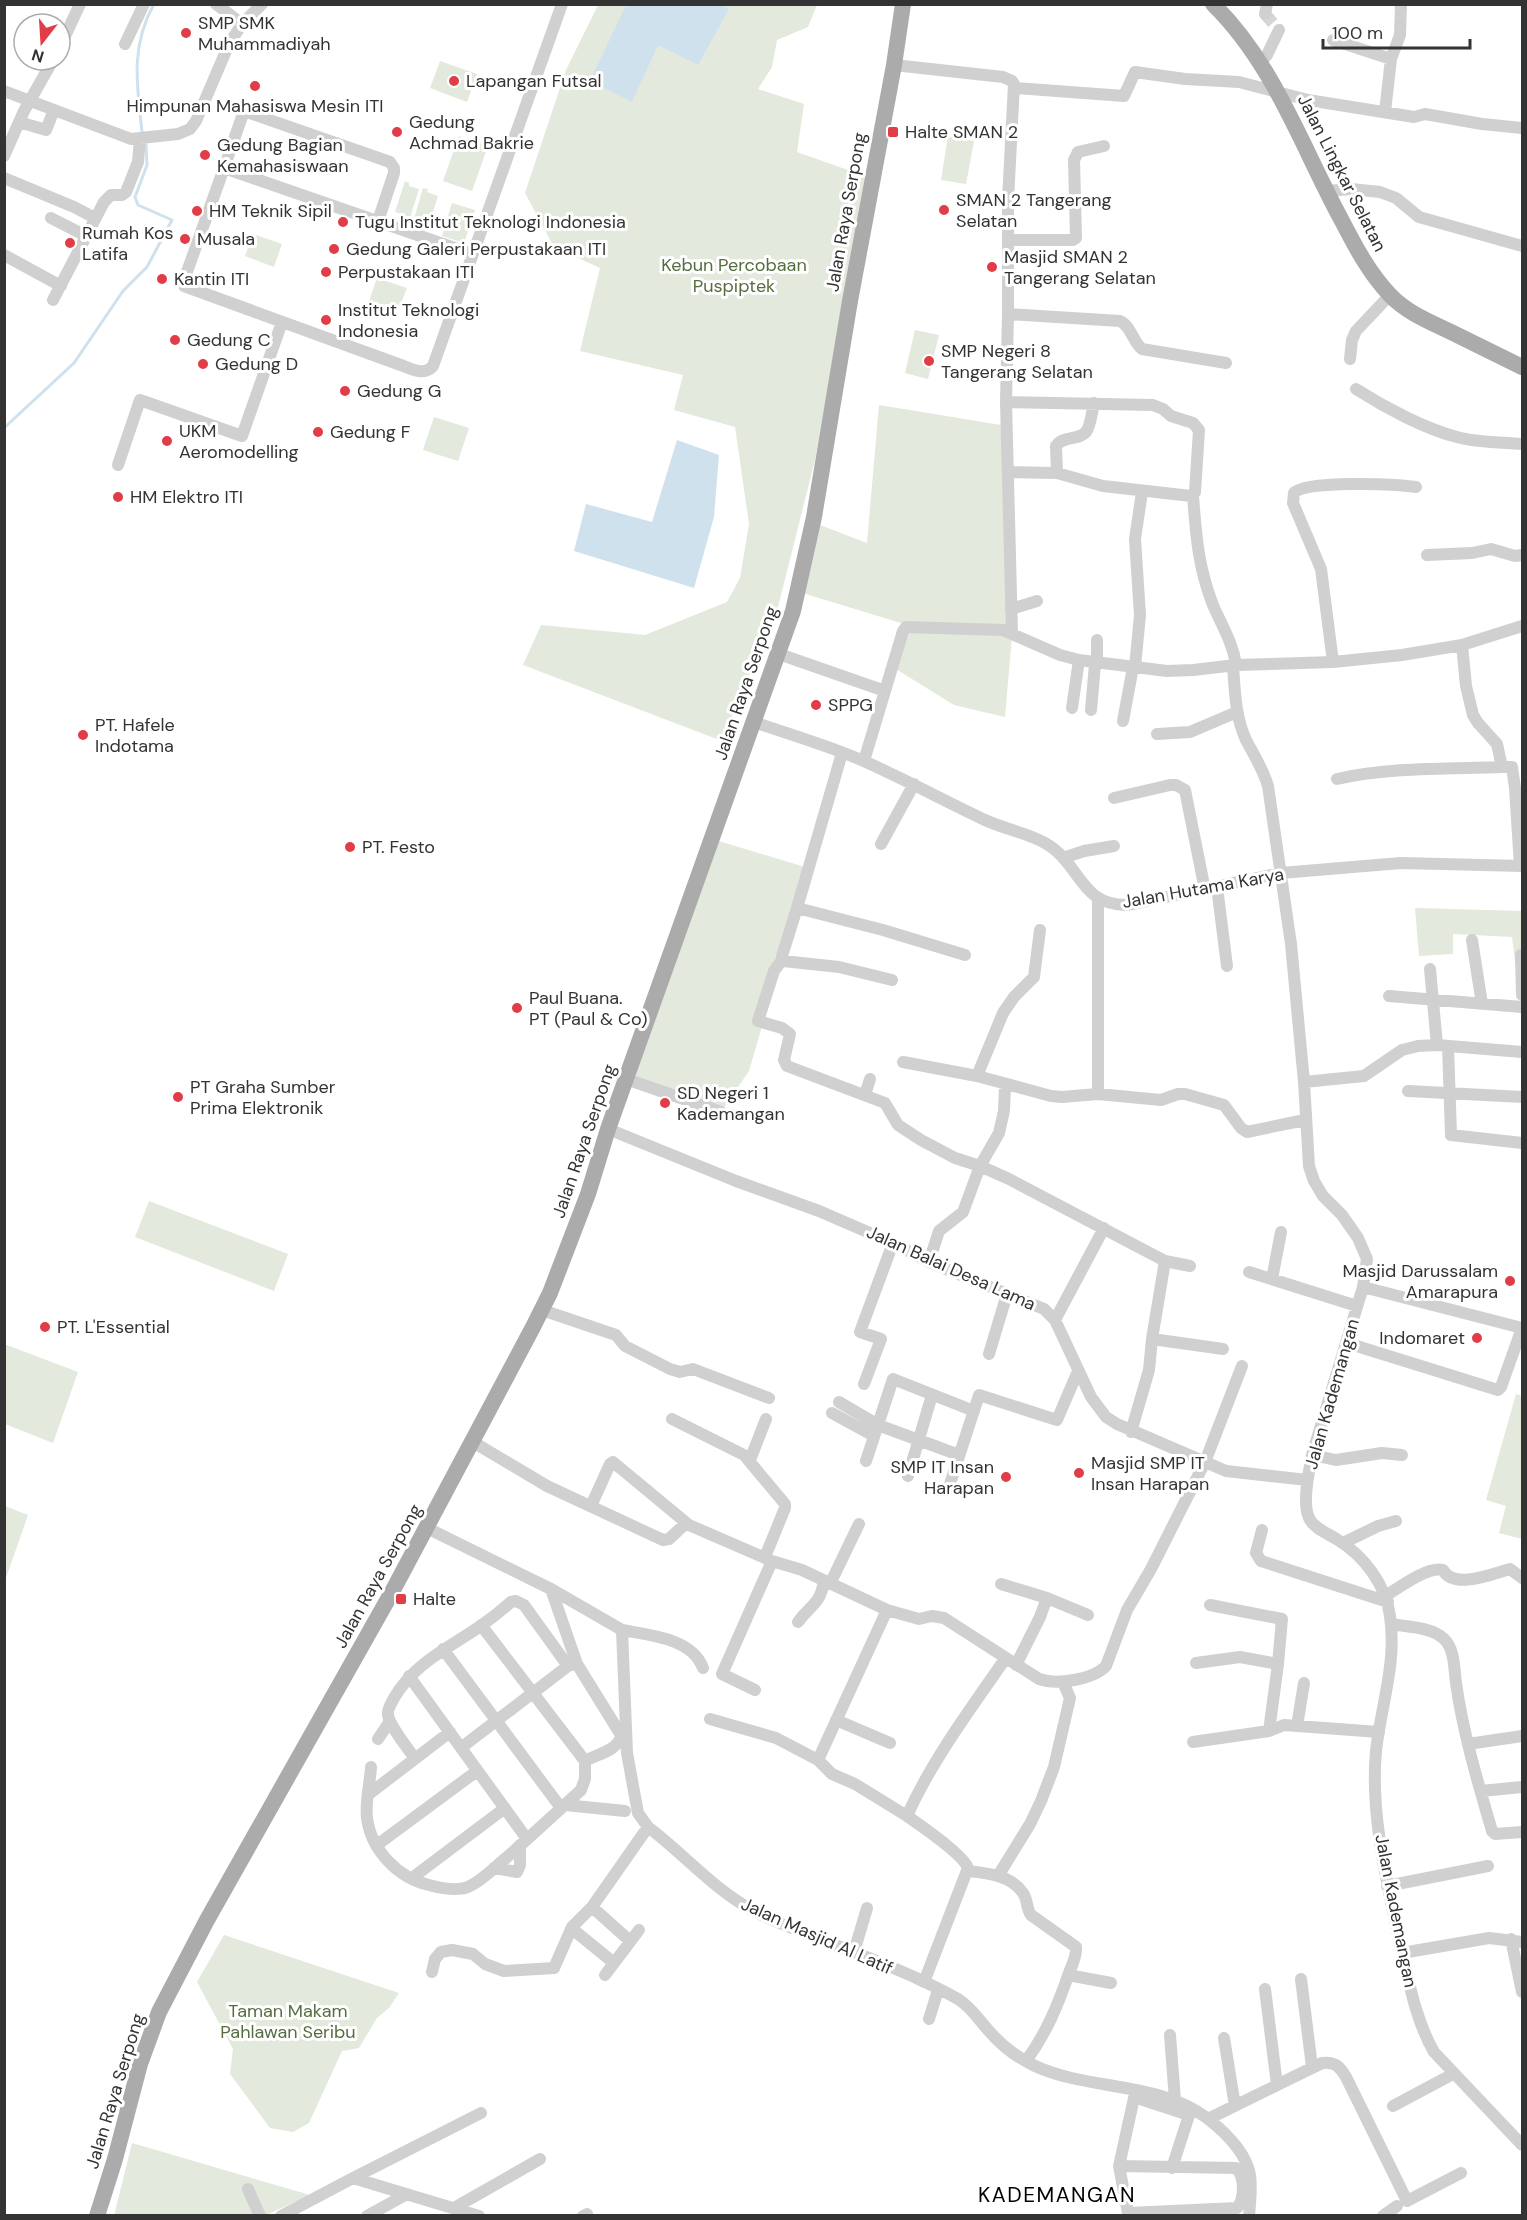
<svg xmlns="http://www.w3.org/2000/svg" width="1527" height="2220" font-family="'DM Sans',sans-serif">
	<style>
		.green { fill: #e3e9dc }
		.water { fill: #cfe1ed }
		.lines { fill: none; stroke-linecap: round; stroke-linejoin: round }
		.stream { stroke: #cfe1ed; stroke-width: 3 }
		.minor-tunnel { stroke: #d6d6d6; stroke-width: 12; stroke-dasharray: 12 6; stroke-linecap: butt }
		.minor { stroke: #d0d0d0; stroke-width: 12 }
		.major { stroke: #ababab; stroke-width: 16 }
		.poi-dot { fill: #e13d48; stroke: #fff; stroke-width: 2 }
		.labels { text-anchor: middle; stroke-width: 6; stroke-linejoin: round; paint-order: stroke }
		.poi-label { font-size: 18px; fill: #333; stroke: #fff; text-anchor: start }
		.street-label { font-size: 18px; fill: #333; stroke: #fff }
		.park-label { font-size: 18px; fill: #556e40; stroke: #fff }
		.quarter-label { font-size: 21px; letter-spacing: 1.5px; fill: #000; stroke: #fff }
	</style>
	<rect width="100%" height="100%" fill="#fff"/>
	<path class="green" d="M598,5H817L808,27L777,40L772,67L758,89L804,104L797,152L865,176L815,460L778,607L722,741L523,665L541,625L645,635L727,602L740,578L749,524L735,427L674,410L683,375L580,351L600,268L554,247L525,193L566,70Z
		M440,61L477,74L467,102L430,88Z
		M459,136L488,146L472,191L443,181Z
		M948,136L974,141L966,184L941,180Z
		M405,181L409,183V186L419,189L409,221L404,219L405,215L395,212Z
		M423,188L428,189L427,192L438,196L428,227L422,226L423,222L414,219Z
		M452,203L475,210L464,243L442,236Z
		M253,234L282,244L274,267L245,256Z
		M377,278L407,288L398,311L369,301Z
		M915,330L939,335L928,379L905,373Z
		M879,405L1001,425L1012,636L1005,717L954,705L891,666L904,624L796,591L820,525L867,543Z
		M434,417L469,428L458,461L423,450Z
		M712,839L808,868L749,1071L718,1116L629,1085Z
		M1415,908L1522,911V992H1519L1512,937L1453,934V954L1419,956Z
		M149,1201L288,1254L274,1291L135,1237Z
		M4,1344L78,1372L53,1443L5,1424Z
		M1516,1394L1522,1396V1539L1499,1533L1506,1506L1486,1500Z
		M5,1506L28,1515L5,1581L4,1506Z
		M224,1935L399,1993L389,2008L377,2018L359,2048L342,2051L309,2123L293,2132L270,2128L230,2074L233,2049L197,1982Z
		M132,2143L310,2195L266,2215L114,2216Z"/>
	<path class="water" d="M720,4L729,9L698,65L658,45L632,102L590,81L626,5Z
		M677,440L719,455L714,517L694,588L574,551L586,504L652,522Z"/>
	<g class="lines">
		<path class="stream" d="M142,132C137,86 130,47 154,4
			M4,428L74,363L123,291L147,267L172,220L138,205L135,197L147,165L146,143"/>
		<path class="minor-tunnel" d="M1265,14L1279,30"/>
		<path class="minor" d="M216,4L242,24
			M1265,14L1267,4
			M1333,40L1391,59
			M125,44L144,4
			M60,47L80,4
			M1261,62L1267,55L1279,30
			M894,65L1003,77L1012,81L1014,84L1008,200V314L1006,402L1012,633
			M1015,88L1124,96L1135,72L1185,79L1239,82L1308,100L1414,117L1425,114L1482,124L1522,128
			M4,91L131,139L178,134L190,129L196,121L229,44L242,24L262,4
			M1385,112L1391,59L1400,35L1401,4
			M19,122L46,130L54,110
			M4,156L24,111L53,60
			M224,168L183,283L184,286L398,364C410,368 424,377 433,366L562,4
			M4,178L74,207L95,218
			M1326,191L1351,189L1380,192L1396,198L1419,217L1522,246
			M51,218L86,236
			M378,221L394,173V168L390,162L244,111L224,168L472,254
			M1008,240H1073L1076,238L1074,160L1078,152L1104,146
			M4,255L61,286
			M53,300L104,202L111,195H122L126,192L138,162L140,139
			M1008,314L1120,321C1131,326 1133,342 1142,349L1226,363
			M1350,359L1352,340L1356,331L1390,295
			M1356,389C1384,407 1425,429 1457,437C1478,443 1501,442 1522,444
			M1006,402L1153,405L1163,409L1171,416L1193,423L1199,430L1195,492L1191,496L1103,486L1057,473L1008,472
			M118,465L140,400L242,436L282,322
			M1057,473L1056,446C1063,435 1078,441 1086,432C1091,425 1092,411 1094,403
			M1193,496C1196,535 1198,567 1213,605C1222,626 1233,643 1236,665
			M1427,555L1472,553L1491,549L1515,556L1522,555
			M1011,609L1037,601
			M1462,645L1466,686L1473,715L1478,723L1497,744L1502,767H1512L1515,788L1520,866
			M779,654L885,691
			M1333,662L1321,569L1293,503L1294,493C1305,480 1396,484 1416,487
			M1097,664V640
			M1233,666C1235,691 1235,716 1246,740C1254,755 1263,769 1268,786L1291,944L1304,1082L1309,1166L1314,1181L1323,1196L1342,1215L1358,1238L1367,1259L1363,1287L1312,1455C1309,1471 1302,1503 1309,1518C1313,1528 1329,1534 1338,1540C1364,1556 1386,1585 1390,1616C1397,1663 1381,1705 1376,1751C1370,1813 1387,1883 1400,1944C1409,1981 1415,2019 1434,2052L1522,2145
			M1135,667L1140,615L1135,539L1142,492
			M1072,708L1079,660
			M1091,710L1095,664
			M1123,721L1133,667
			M754,722C791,735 830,746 866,762C906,780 945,801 985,820C1004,829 1028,833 1045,843C1081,863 1079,906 1128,905L1281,873L1401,863L1522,866
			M1157,734L1190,732L1237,712
			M842,753L797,908L883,930L965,955
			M864,761L903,631L906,627L1003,630L1060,655L1079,660L1167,671L1193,670L1236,665L1333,662L1402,655L1462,645L1522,626
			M1337,779C1390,767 1448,769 1502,767
			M1114,798L1170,785H1176L1185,790L1205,890
			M881,844L914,784
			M1063,858L1084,851L1114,846
			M1217,887L1227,966
			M1098,899V1094
			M797,908L782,956L783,961L839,967L892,980
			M1472,940L1482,1004
			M1521,955L1522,995
			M782,960L774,971L758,1021L782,1028L790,1034L784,1060L787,1066L885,1103L898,1125L921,1140L955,1158L980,1166L1009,1179L1165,1261L1190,1266
			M1430,969L1437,1045
			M1389,996L1522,1007
			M1448,1046L1451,1135L1522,1143
			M903,1062L977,1076L1051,1096L1062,1097L1098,1094L1161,1100L1178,1094H1185L1224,1105L1241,1128L1247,1132L1305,1120
			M977,1076L1003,1013L1014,997L1034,977L1040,930
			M626,1079L721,1112
			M1304,1082L1364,1076L1402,1050L1418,1046L1437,1045L1522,1052
			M1408,1091L1522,1097
			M865,1095L870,1079
			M608,1129L736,1181L819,1211L893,1243L929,1262L1044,1309L1055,1320L1091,1397L1106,1417L1117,1424L1226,1471L1307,1480
			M929,1262L939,1231L963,1212L980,1166L999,1133L1004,1111L1005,1085
			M1249,1272L1357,1306
			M1272,1279L1281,1232
			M1363,1287L1522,1328
			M542,1310L616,1335L625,1346L670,1369L680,1372L693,1369L769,1398
			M1055,1320L1104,1228
			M1152,1339L1223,1349
			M1347,1343L1498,1390L1501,1387L1522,1328
			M989,1354L1007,1294
			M864,1384L881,1339L860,1332L893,1243
			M839,1402L878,1425L959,1455
			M832,1413L874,1436
			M672,1419L744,1455L785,1504V1508L765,1557
			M1131,1432L1149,1370L1152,1339L1165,1261
			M473,1442L547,1486L663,1540L669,1539L684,1525H689L772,1561L802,1570L887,1610L919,1619L932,1616L944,1618L1039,1679C1056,1685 1093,1680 1106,1666L1127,1610L1151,1569L1205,1462L1242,1366
			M1312,1455L1336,1460L1382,1453L1402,1455
			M750,1460L766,1419
			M866,1461L893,1379L974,1411
			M908,1476L932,1395
			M948,1490L979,1395L1057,1420L1078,1371
			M591,1506L610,1464L613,1462L689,1525
			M427,1528L551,1589L622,1630L627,1753L638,1813L648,1827C684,1854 714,1890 754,1911C774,1922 796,1929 817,1938C864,1956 913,1974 958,1999C972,2008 978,2019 989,2031C1001,2045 1018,2058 1035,2066C1090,2091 1157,2081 1207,2118C1225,2132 1246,2152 1250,2175C1252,2188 1250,2203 1249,2216
			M1262,1530L1256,1553L1261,1561L1388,1602
			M1343,1543L1378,1526L1396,1521
			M830,1584L859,1524
			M1001,1584L1047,1598L1040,1617L1016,1665
			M1387,1595C1400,1587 1428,1566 1443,1570C1454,1590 1492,1574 1510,1569L1522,1578
			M1047,1598L1088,1615
			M1210,1605L1282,1619L1278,1664L1269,1731
			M798,1622C811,1604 820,1605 824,1581
			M1391,1624C1407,1627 1432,1627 1444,1639C1455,1649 1454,1669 1456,1683C1463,1733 1478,1783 1492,1831L1495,1834L1522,1832
			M481,1625L585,1761
			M622,1630C649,1635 692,1638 703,1668
			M443,1649L561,1808
			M1196,1663L1240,1657L1278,1664
			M409,1676L527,1839
			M755,1690L722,1674L772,1561
			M710,1719L776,1738L818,1760L832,1774L855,1784L907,1816
			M836,1720L890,1743
			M1297,1726L1304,1683
			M378,1739L390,1721
			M1193,1742L1269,1731L1284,1725L1379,1732
			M1468,1744L1522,1736
			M462,1747L568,1666L576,1664
			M415,1759C408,1748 390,1727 388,1715C387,1709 391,1704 394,1698C415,1662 449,1648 482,1625C492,1618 502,1610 511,1602L516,1601L524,1605L568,1666
			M818,1760L887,1610
			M371,1767C370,1784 365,1801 367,1818C371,1850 398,1878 429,1885C440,1888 459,1892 470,1886C483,1880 495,1867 506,1858C531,1836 556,1813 581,1790L585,1779V1761C598,1754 619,1750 621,1735L577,1664L551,1589
			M1481,1791L1522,1787
			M369,1794L450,1732
			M565,1805L625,1811
			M377,1845L477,1771
			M494,1868L517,1872L520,1865V1845
			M967,1871C987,1873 1011,1875 1023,1893C1028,1900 1026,1908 1031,1915L1076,1947C1077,1956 1072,1965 1069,1973C1058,2005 1046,2034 1026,2061
			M998,1876L1030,1824L1041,1801L1054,1767L1070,1698L1063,1682
			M412,1878L505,1808
			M1387,1886L1488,1866
			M592,1907L630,1941
			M576,1932L614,1963
			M1511,1939L1522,1992
			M854,1952L867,1908
			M1402,1953L1489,1938L1522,1942
			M432,1972L435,1959L441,1952L452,1950L473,1954L485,1964L504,1971L554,1968L572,1927L592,1907L648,1827
			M605,1975L639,1930
			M1068,1975L1111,1983
			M1301,1979L1312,2067
			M924,1982L968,1868C963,1854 920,1825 907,1816C932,1760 970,1710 1005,1659
			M1265,1989L1277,2085
			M929,2019L938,1990
			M1170,2035L1175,2100
			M1224,2038L1235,2106
			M1393,2106L1453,2074
			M1208,2119L1322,2063C1335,2061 1340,2067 1346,2077L1407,2201L1461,2173
			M1119,2166L1236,2168C1245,2176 1245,2199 1237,2208L1128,2213L1119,2166L1134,2098H1137L1189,2115
			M1172,2168L1191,2109
			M353,2178L481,2113
			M248,2189L260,2216
			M454,2208L540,2159
			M281,2216L353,2178L479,2216
			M367,2216L407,2194
			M583,2216L587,2214
			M1383,2216L1397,2206"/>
		<path class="major" d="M1213,4C1274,64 1301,145 1341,219C1355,246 1369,273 1390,295C1406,312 1428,321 1449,331C1473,343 1498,355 1522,367
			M97,2216L115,2159L140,2064L159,2012L207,1920L392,1592L533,1327L550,1293L588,1194L608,1129L793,611L814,517L850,301L894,65L903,4"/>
	</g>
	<g class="poi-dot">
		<circle cx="186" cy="33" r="6"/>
		<circle cx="454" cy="81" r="6"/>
		<circle cx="255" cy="86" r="6"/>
		<circle cx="397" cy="132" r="6"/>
		<rect x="887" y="126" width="12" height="12" rx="3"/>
		<circle cx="205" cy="155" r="6"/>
		<circle cx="944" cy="210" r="6"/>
		<circle cx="197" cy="211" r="6"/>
		<circle cx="343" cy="222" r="6"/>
		<circle cx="185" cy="239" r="6"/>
		<circle cx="70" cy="243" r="6"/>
		<circle cx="334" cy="249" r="6"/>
		<circle cx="992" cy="267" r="6"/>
		<circle cx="326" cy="272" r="6"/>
		<circle cx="162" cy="279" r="6"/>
		<circle cx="326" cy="320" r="6"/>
		<circle cx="175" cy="340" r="6"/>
		<circle cx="929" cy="361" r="6"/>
		<circle cx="203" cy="364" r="6"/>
		<circle cx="345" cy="391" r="6"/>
		<circle cx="318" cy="432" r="6"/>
		<circle cx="167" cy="441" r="6"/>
		<circle cx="118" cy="497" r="6"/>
		<circle cx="816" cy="705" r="6"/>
		<circle cx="83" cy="735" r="6"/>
		<circle cx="350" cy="847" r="6"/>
		<circle cx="517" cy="1008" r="6"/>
		<circle cx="178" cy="1097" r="6"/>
		<circle cx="665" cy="1103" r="6"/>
		<circle cx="1510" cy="1281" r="6"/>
		<circle cx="45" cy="1327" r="6"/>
		<circle cx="1477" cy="1338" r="6"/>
		<circle cx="1079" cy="1473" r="6"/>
		<circle cx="1006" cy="1477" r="6"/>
		<rect x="395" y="1593" width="12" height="12" rx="3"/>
	</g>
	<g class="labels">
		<g class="poi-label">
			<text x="198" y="29">SMP SMK<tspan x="198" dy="21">Muhammadiyah</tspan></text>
			<text x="466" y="87">Lapangan Futsal</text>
			<text x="255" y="112" text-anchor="middle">Himpunan Mahasiswa Mesin ITI</text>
			<text x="409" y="128">Gedung<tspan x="409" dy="21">Achmad Bakrie</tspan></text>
			<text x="905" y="138">Halte SMAN 2</text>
			<text x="217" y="151">Gedung Bagian<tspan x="217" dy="21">Kemahasiswaan</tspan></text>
			<text x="956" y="206">SMAN 2 Tangerang<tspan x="956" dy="21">Selatan</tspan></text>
			<text x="209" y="217">HM Teknik Sipil</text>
			<text x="355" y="228">Tugu Institut Teknologi Indonesia</text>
			<text x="82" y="239">Rumah Kos<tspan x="82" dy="21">Latifa</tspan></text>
			<text x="197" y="245">Musala</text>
			<text x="346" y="255">Gedung Galeri Perpustakaan ITI</text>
			<text x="1004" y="263">Masjid SMAN 2<tspan x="1004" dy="21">Tangerang Selatan</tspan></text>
			<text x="338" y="278">Perpustakaan ITI</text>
			<text x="174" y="285">Kantin ITI</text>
			<text x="338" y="316">Institut Teknologi<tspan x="338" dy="21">Indonesia</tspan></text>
			<text x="187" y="346">Gedung C</text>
			<text x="941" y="357">SMP Negeri 8<tspan x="941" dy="21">Tangerang Selatan</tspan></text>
			<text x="215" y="370">Gedung D</text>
			<text x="357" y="397">Gedung G</text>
			<text x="179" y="437">UKM<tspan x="179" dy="21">Aeromodelling</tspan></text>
			<text x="330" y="438">Gedung F</text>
			<text x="130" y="503">HM Elektro ITI</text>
			<text x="828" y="711">SPPG</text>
			<text x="95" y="731">PT. Hafele<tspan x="95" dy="21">Indotama</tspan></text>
			<text x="362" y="853">PT. Festo</text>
			<text x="529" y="1004">Paul Buana.<tspan x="529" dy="21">PT (Paul &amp; Co)</tspan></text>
			<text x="190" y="1093">PT Graha Sumber<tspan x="190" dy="21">Prima Elektronik</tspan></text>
			<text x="677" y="1099">SD Negeri 1<tspan x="677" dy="21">Kademangan</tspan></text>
			<text x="1498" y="1277" text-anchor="end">Masjid Darussalam<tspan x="1498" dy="21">Amarapura</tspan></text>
			<text x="57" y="1333">PT. L'Essential</text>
			<text x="1465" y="1344" text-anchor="end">Indomaret</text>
			<text x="1091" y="1469">Masjid SMP IT<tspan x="1091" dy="21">Insan Harapan</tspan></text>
			<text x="994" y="1473" text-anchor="end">SMP IT Insan<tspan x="994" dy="21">Harapan</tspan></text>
			<text x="413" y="1605">Halte</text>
		</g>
		<g class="street-label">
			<text transform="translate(1342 173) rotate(63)" y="6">Jalan Lingkar Selatan</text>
			<text transform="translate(846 212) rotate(-80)" y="6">Jalan Raya Serpong</text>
			<text transform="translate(746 683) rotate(-71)" y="6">Jalan Raya Serpong</text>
			<text transform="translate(1203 888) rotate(-10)" y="6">Jalan Hutama Karya</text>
			<text transform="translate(584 1141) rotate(-71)" y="6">Jalan Raya Serpong</text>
			<text transform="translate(951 1268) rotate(24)" y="6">Jalan Balai Desa Lama</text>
			<text transform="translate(1332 1394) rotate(-74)" y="6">Jalan Kademangan</text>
			<text transform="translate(378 1576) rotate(-61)" y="6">Jalan Raya Serpong</text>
			<text transform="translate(1396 1911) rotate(79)" y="6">Jalan Kademangan</text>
			<text transform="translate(817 1936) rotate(24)" y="6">Jalan Masjid Al Latif</text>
			<text transform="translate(115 2091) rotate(-73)" y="6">Jalan Raya Serpong</text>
		</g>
		<g class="park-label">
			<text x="734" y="271">Kebun Percobaan<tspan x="734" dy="21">Puspiptek</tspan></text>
			<text x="288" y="2017">Taman Makam<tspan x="288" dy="21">Pahlawan Seribu</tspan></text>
		</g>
		<g class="quarter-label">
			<text x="1057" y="2202">KADEMANGAN</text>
		</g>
	</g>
	<rect width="1527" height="2220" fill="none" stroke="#333333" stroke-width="12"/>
	<g transform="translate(42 42) rotate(197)"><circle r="28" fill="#ffffff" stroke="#adadad" stroke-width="1.5"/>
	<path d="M0-4.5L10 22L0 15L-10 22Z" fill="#e13d48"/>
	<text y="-9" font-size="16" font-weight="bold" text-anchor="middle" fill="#333333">N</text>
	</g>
	<path d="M1323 39v9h147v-9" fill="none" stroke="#333333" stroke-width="3"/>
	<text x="1332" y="39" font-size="18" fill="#333333" stroke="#ffffff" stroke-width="4.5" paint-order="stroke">100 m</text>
</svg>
